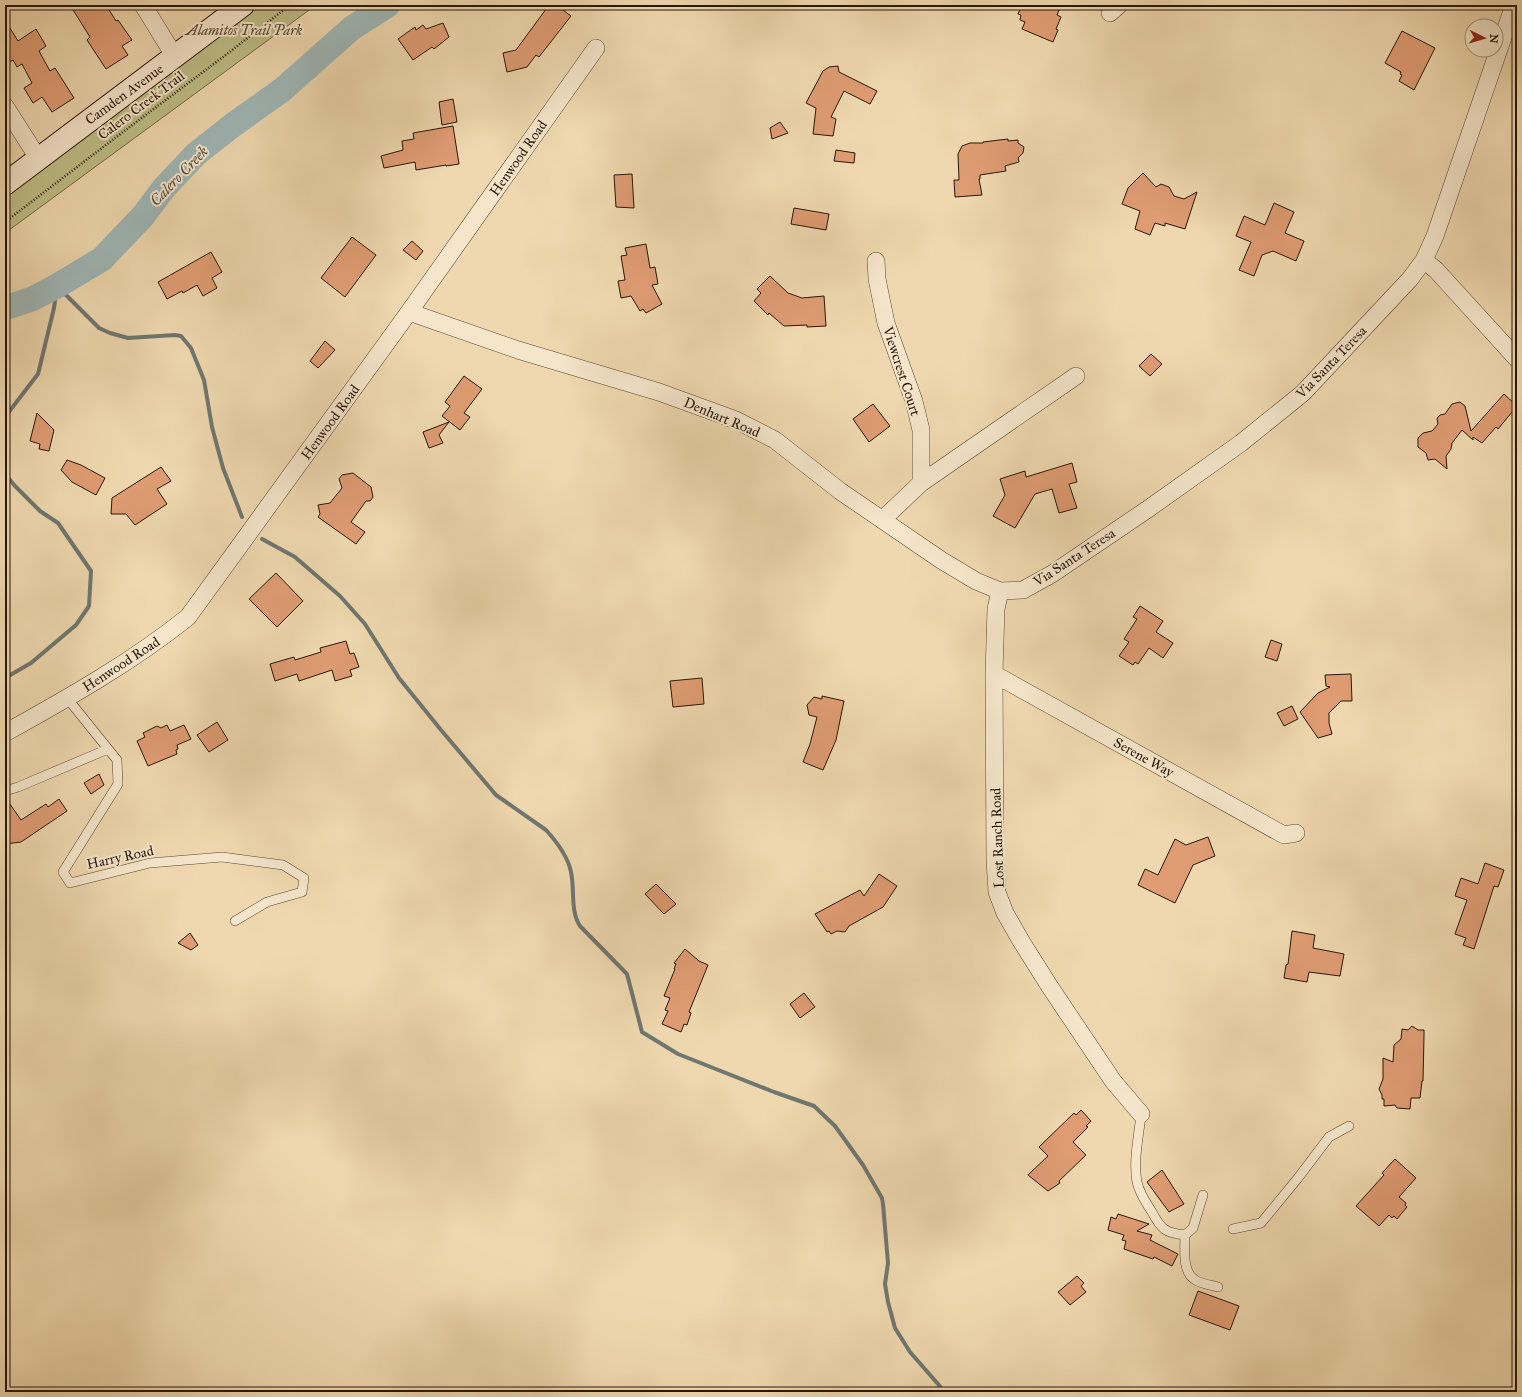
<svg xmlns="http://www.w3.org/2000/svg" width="1522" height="1397" font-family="'IM FELL Great Primer',serif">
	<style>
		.green { fill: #bebe87; stroke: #726a48 }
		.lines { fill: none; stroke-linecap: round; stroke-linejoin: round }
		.stream { stroke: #6f7771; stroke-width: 4 }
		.river { stroke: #9fb7b7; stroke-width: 25 }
		.building { fill: #df9c73; stroke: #271608 }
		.lane-casing { stroke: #594632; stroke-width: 10 }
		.street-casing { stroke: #594632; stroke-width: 18 }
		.secondary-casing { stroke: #271608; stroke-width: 24 }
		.path { stroke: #271608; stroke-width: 2.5; stroke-dasharray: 1 2; stroke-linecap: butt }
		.lane { stroke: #f5e6cb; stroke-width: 9 }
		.street { stroke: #f5e6cb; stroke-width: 17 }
		.secondary { stroke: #f5e6cb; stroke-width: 22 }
		.labels { text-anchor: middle; stroke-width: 4; stroke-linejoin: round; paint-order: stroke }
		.park-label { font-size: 14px; font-style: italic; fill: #54482e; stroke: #f5e6cb }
		.street-label { font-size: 14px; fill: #271608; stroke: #f5e6cb }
		.water-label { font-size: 15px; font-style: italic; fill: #514e45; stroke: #f5e6cb }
	</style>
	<rect width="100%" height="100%" fill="#efd8af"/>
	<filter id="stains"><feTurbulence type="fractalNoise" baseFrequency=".005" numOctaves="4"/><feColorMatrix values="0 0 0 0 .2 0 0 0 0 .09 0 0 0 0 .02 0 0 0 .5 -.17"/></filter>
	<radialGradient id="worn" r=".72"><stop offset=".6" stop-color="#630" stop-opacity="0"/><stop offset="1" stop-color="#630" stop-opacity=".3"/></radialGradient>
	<path class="green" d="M238,5H316L5,233V194Z"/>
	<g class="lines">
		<path class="stream" d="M57,286L99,328L110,333L128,338L175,335L181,336L191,348L204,380L212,427L223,468L242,517
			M5,417L38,374L54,308L57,286
			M5,474L15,486L40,511L58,523L91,571L89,606L76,625L31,663L5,678
			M262,539L295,557L340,596L365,624L399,678L441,730L496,795L546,830C556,841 568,857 571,872C575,890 570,911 580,926L627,974L642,1032L678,1054L774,1092L814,1106L835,1126L863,1165L882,1198L883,1204L888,1263L885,1284L888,1302L895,1328L910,1352L945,1392"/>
		<path class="river" d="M5,308L32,299L57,286L102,259L143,216L164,188L196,154L233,125L282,90L352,28L388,5"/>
	</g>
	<path class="building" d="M70,5H106L116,21L118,20L132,40L122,46L128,55L106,69L87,40L90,37Z
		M549,5H556L571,16L539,57L536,55L527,67L507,72L503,53L516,50Z
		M1022,5H1061L1057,15L1061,17L1056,29L1058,30L1053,42L1022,29L1025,22L1020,20L1021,15L1018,14Z
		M5,20L18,41L36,29L46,46L39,51L50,71L55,68L74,98L52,112L42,97L33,103L24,88L32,83L22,64L17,67L13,60L9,62L5,55Z
		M443,23L449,37L434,49L432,47L413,60L398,39L415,27L416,30L423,25L426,29Z
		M1402,31L1435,48L1414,90L1399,81L1402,75L1400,74L1401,72L1385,63Z
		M838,66L839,72L877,91L870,104L844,91L831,117L836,119L833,136L813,134L816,108L806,103L823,71L829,67Z
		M453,99L457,122L442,125L439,102Z
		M780,122L788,133L772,139L770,128Z
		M453,126L459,164L446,166V165L416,170L415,162L384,168L381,156L403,150L402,141L414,139L413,133Z
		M1008,139V141L1018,140V143L1024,147L1023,153L1018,158L1019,162L1005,166L1006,171L980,175V179H979L982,195L955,197L954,180H959L958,154L962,146L970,143H983V142Z
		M836,150L855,153L854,163L834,161Z
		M1143,173L1156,187L1161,184L1169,187L1174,196L1184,199L1197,192L1185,229L1165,223V226L1155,223L1150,235L1135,229L1140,211L1122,204L1128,188Z
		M632,174L634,208L616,207L614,175Z
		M1274,203L1294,212L1285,233L1304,241L1296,261L1273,251L1262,255L1254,276L1239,270L1251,242L1236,236L1244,216L1265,225Z
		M794,208L829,214L826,230L791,224Z
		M352,237L376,255L345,297L321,278Z
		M412,241L423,251L416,260L403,250Z
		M646,244L650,268L655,267L658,284L652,285L662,304L646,313L643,309L640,311L631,296L621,298L618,281L625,280L621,256L627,255L625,248Z
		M211,252L222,272L212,278L217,288L203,296L197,285L183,293L182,291L167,299L158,282Z
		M770,276L788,293L802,298L824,296L826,326L807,327V325L784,326L769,313L768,315L754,301L761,293L757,289Z
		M325,341L335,350L318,368L310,361Z
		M1151,354L1162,364L1150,376L1139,366Z
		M464,376L482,389L464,413L470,417L460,430L442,416L450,406L445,402Z
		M1504,394L1517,406L1498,429L1496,427L1482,443L1473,437V440L1462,430L1452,443L1451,449L1446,456L1447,469L1435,459L1428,460L1426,453L1418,447V438L1423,433L1432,431L1438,424L1437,419L1438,417L1440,415L1445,414L1452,404L1460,402L1465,406L1471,431Z
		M873,404L890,426L869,442L853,419Z
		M37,413L54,430L49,451L39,449L40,444L30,441Z
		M449,422L439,435L443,443L429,448L423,432Z
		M67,460L81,465L105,478L96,495L72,482L61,470Z
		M1072,463L1077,482L1069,484L1077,508L1059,513L1052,489L1035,494L1015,528L993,516L1005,495L1000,479L1025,471L1026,477Z
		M161,467L171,481L157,489L167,504L135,525L126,514H111L112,498Z
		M353,473L371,487L373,497L370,501H366L351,522L365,532L356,544L318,517L320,514L318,505L330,503L342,488L339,479L342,475Z
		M276,573L303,601L277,627L249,599Z
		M1140,606L1163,621L1156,632L1173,643L1163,658L1149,648L1138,664L1135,662L1133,665L1119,656L1129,642L1124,639L1137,619L1133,617Z
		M1271,640L1282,644L1277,661L1265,657Z
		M346,641L350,654L354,653L359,667L350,670L352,676L335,681L332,670L299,681L297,674L275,681L270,664L294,657L295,660L321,652L320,648Z
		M1351,674L1352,701H1341L1329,713V723L1332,734L1318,738L1300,712L1318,693L1330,687L1326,686L1325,675Z
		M702,678L704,704L673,707L670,681Z
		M822,696L844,701L836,740L823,770L803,762L810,744L817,717L809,715L807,705L814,697L822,699Z
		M1292,706L1298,719L1284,726L1277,713Z
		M217,722L228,740L209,752L197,735Z
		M167,725L170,731L184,725L191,739L177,745L178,749L176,750L177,754L148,766L137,741L145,737L143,733L157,726L161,728Z
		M99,774L104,785L91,794L84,783Z
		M5,797L21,820L46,804L48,807L59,799L67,811L21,842L5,844Z
		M1208,837L1215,856L1193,865L1175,903L1138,885L1145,869L1158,875L1175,839L1186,845Z
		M1485,863L1504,870L1498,887L1494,886L1474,949L1463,945L1466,938L1455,934L1467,900L1455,896L1461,878L1478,884Z
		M879,874L897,886L883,907L849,926L845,932L837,931L831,934L829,931L827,932L815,914L860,890L864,896Z
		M656,884L676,904L664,914L645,894Z
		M1292,931L1315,935L1313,948L1344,954L1340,976L1309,972L1307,982L1284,978L1286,965L1288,964Z
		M190,933L198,945L191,950L178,943Z
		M685,949L699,961L708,965L689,1012L691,1013L687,1025L684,1024L681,1032L662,1024L668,1011L665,1010L670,998L664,996L675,969H674L676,964L674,963Z
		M804,993L815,1007L800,1018L790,1004Z
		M1412,1026L1418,1030H1424V1036L1423,1081H1422L1420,1098H1411L1410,1109L1397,1108L1395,1105L1384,1106V1099H1382V1095L1379,1089L1383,1079V1058L1393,1062L1394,1045L1401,1039L1402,1029L1408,1030Z
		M1081,1110L1091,1121L1086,1126L1088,1127L1073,1142L1086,1155L1059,1181L1060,1183L1048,1191L1028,1175L1048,1156L1039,1147L1074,1113L1076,1115Z
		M1395,1159L1416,1178L1399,1197L1406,1203L1405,1205L1407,1207L1397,1219L1394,1216L1392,1218L1389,1215L1379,1226L1356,1206L1384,1175L1382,1173Z
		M1162,1170L1184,1204L1169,1212L1147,1182Z
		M1118,1214L1149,1224L1137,1231L1152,1235L1150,1240L1178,1254L1172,1266L1154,1257L1153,1259L1124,1249L1126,1241L1122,1240L1124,1235L1108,1230L1111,1217L1116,1219Z
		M1077,1276L1084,1283L1081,1286L1086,1292L1070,1305L1058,1292Z
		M1198,1291L1239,1306L1230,1330L1189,1315Z"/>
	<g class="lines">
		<defs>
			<path id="lane" d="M67,698L117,760L118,784L63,872L70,883L150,863L222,857L283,865L304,878L302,892L267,902L235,921
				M5,791L18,787L108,749
				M1141,1114C1139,1136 1133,1160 1137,1182C1139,1192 1146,1203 1152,1212C1161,1229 1165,1233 1185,1235L1193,1228L1203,1195
				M1233,1229L1261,1223L1298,1178L1329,1137L1349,1126
				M1185,1235C1185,1248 1182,1271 1194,1279C1200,1284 1211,1285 1218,1287"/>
			<path id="street" d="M143,5L175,57
				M1110,13L1119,5
				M5,106L38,158
				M1424,260L1436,270L1517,359
				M876,261L877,279L886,323L914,401L921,430V483
				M409,312L518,350L659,392L736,420L775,440L840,491L941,560L976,581L1000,591L1023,590L1052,574L1148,509L1241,443L1303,393L1410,279L1424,260L1435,236L1514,5
				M882,520L921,483L1076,376
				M1000,591L996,609L994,674L995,861L997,892L1005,913L1021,941L1050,987L1113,1081L1141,1114
				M994,674L1284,835L1296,833
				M5,733C68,698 132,662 188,617L409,312L596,48"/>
			<path id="secondary" d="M5,184L243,5"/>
		</defs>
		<use href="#lane" class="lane-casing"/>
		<use href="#street" class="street-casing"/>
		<use href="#secondary" class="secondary-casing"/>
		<path class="path" d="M5,222L119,135L227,54L290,5"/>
		<use href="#lane" class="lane"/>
		<use href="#street" class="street"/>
		<use href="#secondary" class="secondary"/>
	</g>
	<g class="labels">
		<g class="park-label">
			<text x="244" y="35">Alamitos Trail Park</text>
		</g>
		<g class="street-label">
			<text transform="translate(124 94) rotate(-36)" y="5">Camden Avenue</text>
			<text transform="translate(141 105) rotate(-37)" y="5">Calero Creek Trail</text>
			<text transform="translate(518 158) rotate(-55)" y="5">Henwood Road</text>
			<text transform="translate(1331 362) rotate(-46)" y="5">Via Santa Teresa</text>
			<text transform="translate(902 371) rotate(72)" y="5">Viewcrest Court</text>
			<text transform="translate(722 417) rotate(23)" y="5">Denhart Road</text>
			<text transform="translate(330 422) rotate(-54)" y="5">Henwood Road</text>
			<text transform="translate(1074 557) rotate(-33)" y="5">Via Santa Teresa</text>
			<text transform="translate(121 664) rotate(-33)" y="5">Henwood Road</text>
			<text transform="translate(1144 757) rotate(29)" y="5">Serene Way</text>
			<text transform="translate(997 838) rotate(-92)" y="5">Lost Ranch Road</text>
			<text transform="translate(120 857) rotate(-12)" y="5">Harry Road</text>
		</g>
		<g class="water-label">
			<text transform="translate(179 176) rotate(-46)" y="5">Calero Creek</text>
		</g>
	</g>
	<rect width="1522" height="1397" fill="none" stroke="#efd8af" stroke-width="20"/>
	<rect x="6" y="6" width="1510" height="1385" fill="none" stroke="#271608" stroke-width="2"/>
	<rect x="10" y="10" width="1502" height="1377" fill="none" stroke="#271608"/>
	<g transform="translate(1484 38) rotate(95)"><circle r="19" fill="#f5e6cb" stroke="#a3937d"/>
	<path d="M0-3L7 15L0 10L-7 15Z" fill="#8f2418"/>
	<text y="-6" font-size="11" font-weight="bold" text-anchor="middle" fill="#271608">N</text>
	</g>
	<rect width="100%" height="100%" filter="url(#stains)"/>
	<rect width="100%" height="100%" fill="url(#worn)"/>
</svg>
